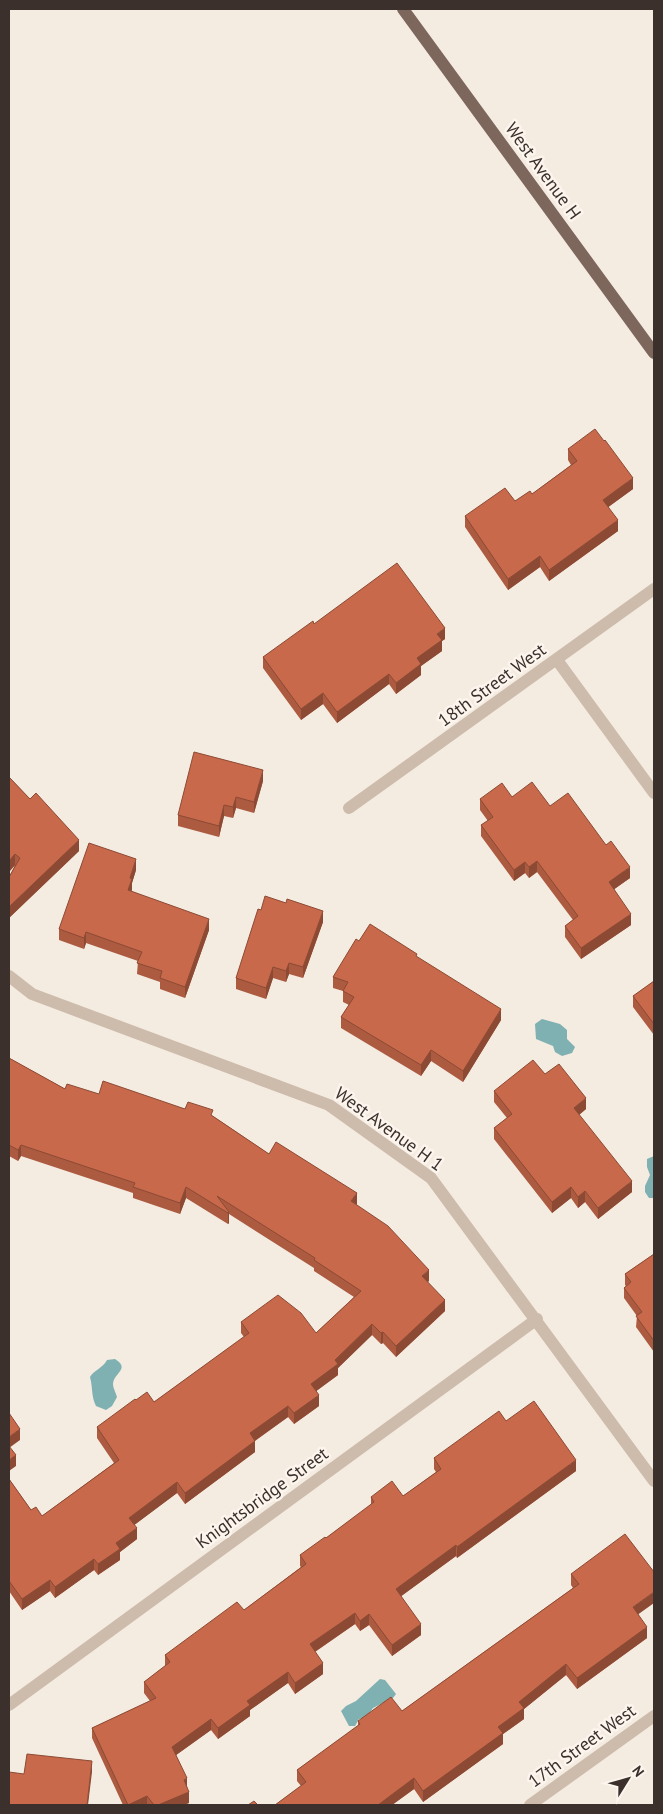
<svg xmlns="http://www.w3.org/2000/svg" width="663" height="1814" font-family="'PT Sans',sans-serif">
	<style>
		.water { fill: #7fb0b2 }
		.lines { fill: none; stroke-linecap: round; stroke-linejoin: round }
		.minor { stroke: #cdbbac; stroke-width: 12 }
		.major { stroke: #7d675c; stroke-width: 12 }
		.wall { fill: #ac5a40 }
		.shaded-wall { fill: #8c4a34 }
		.building { fill: #c8694b; stroke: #8c4a34 }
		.labels { text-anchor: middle; stroke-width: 5; stroke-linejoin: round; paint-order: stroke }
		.street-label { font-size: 18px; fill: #3b302b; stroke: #fbf5ee }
	</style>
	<rect width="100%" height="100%" fill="#f4ebe1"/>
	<path class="water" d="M542,1019L560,1024L567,1030V1039L575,1047L572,1053L562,1056L555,1052L553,1046L536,1039L535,1024Z
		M654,1156V1198H649L645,1192V1186L650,1175L647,1167V1159Z
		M115,1359C131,1369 113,1373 113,1384C113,1388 116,1393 117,1397L112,1406L106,1410L96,1406C91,1396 93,1388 90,1377C94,1370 103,1368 107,1360Z
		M380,1679L385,1680L396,1694L393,1698L373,1708L367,1717L359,1719L355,1726H349L341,1711L346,1706L356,1701Z"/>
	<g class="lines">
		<path class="minor" d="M557,660L654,793
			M349,808L654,589
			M9,976L32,994L329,1105L431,1178L654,1481
			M9,1705L537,1319
			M530,1805L654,1716"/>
		<path class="major" d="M403,9L654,353"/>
	</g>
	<path class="wall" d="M568,449L633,489L608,507L618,531L549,581L540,567L508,590L465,527V516L515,501L532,494L571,465L568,460Z
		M314,624L445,639L442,641V651L421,666V675L396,694L389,684L337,723L323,704L301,720L263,668V657Z
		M9,777L79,851L9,918V877L15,865L9,872Z
		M263,781L254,813L236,808L233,818L224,816L219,837L178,826V815Z
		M512,797L550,806L630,878L614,889L631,925L581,959L565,937V926L573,920L537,872L529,878L525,873L514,881L481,836V825L488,821L480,810V799Z
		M136,870L132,883L131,891L209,930L185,998L160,989V982L137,974L138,961L86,943L84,949L59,940V929Z
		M261,910L323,922L303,978L289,974L286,982L273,978L266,999L236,989V978Z
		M359,941L417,957L501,1020L463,1082L431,1061L421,1076L341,1028V1017L349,1005L343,1002V991L333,988V977Z
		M654,981V1035L633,1007V996Z
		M9,1058L65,1089L185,1109L213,1116L269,1154L356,1205L429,1281L427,1282L445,1311L396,1357L383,1343L381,1344L372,1335L338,1368V1375L316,1391L319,1406L294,1424L288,1417L255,1441V1452L185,1504L177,1493L134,1525L137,1539L120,1552V1560L98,1575L94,1570L55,1598L50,1591L22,1610L9,1591V1479L31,1510L42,1516L114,1463L97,1438V1427L136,1400L154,1402L244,1337L241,1333V1322L316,1333L354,1297L314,1271V1268L229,1214V1223L228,1224L186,1198L180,1214L133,1198V1193L21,1156L18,1161L9,1156Z
		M545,1074L586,1109L579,1115L632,1192L598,1219L585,1202L578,1208L571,1198L552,1213L494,1139V1128L507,1118L494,1102V1091Z
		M654,1254V1352L636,1327L637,1316L624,1298V1288L626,1286L625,1285V1274Z
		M506,1421L576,1471L457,1558L456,1556L401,1596L421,1635L392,1656L369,1625L360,1631L355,1624L315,1652L323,1674L295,1694L288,1683L250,1710V1716L218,1739L211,1730L176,1755L187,1787L189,1803L183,1805H123L92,1738V1728L150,1701L144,1693V1682L165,1666V1655L244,1610L301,1567L300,1566V1555L326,1538L371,1505V1497L403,1496L436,1472L434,1469V1458Z
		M571,1574L638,1614L647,1638L577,1689L566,1675L524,1709V1719L503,1734V1744L423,1802L414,1789L392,1805H275L301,1786L297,1781V1770L358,1726V1721L402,1711L573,1588L571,1585Z"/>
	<path class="shaded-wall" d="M633,478V489L603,511V500Z
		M618,520V531L549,581V570Z
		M540,556V567L508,590V579Z
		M445,628V639L442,641V651L421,666V675L396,694V683L437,634Z
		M389,674V684L337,723V712Z
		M323,693V704L301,720V709Z
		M263,770V781L254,813V802Z
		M236,797V808L233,818V807Z
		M224,805V816L219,837V826Z
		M79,840V851L9,918V907Z
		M15,854V865L9,872V861Z
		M136,859V870L132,883V890L128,901V890L130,878Z
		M537,861V872L529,878V867Z
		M525,862V873L514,881V870Z
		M630,867V878L609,893V882Z
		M323,911V922L303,978V967Z
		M631,914V925L581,959V948Z
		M209,919V930L185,998V987Z
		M86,932V943L84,949V938Z
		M289,963V974L286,982V971Z
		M273,967V978L266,999V988Z
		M501,1009V1020L463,1082V1071Z
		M431,1050V1061L421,1076V1065Z
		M586,1098V1109L574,1119V1108Z
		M21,1145V1156L18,1161V1150Z
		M632,1181V1192L598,1219V1208Z
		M186,1187V1198L180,1214V1203Z
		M571,1187V1198L552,1213V1202Z
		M585,1191V1202L578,1208V1197Z
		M357,1193V1204L351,1212V1201Z
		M229,1212V1223L228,1224V1213Z
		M429,1270V1281L422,1287V1276Z
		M445,1300V1311L396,1357V1346Z
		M372,1324V1335L338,1368V1375L311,1395V1384Z
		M383,1332V1343L381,1344V1333Z
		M319,1395V1406L294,1424V1413Z
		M288,1406V1417L250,1444V1433Z
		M20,1429V1440L9,1448V1437Z
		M255,1441V1452L185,1504V1493Z
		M16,1455V1466L9,1471V1460Z
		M576,1460V1471L457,1558V1547Z
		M177,1482V1493L129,1529V1518Z
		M137,1528V1539L120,1552V1560L98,1575V1564L116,1543Z
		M456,1545V1556L396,1600V1589Z
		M94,1559V1570L55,1598V1587Z
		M50,1580V1591L22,1610V1599Z
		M654,1592V1603L633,1618V1607Z
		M355,1613V1624L310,1655V1644Z
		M369,1614V1625L360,1631V1621Z
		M421,1624V1635L392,1656V1645Z
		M647,1627V1638L577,1689V1678Z
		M323,1663V1674L295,1694V1683Z
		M566,1664V1675L524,1709V1719L503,1734V1744L423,1802V1791L498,1727L519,1702Z
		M288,1672V1683L250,1710V1716L218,1739V1728L247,1701Z
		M211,1719V1730L172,1758V1747Z
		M92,1761V1772L88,1805H87Z
		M187,1778V1789L184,1780Z
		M414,1778V1789L392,1805H378Z
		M189,1792V1803L183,1805H158Z
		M147,1796V1805H128Z"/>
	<path class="building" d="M595,429L604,441L605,440L633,478L603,500L618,520L549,570L540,556L508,579L465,516L505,488L515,501L530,491L532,494L577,461L568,449Z
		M397,563L445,628L437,634L442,640L417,658L421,664L396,683L389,674L337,712L323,693L301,709L263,657L313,621L314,624Z
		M194,752L263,770L254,802L236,797L233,807L224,805L219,826L178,815Z
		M9,777L30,799L36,793L79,840L9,907V877L20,858L15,854L9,861Z
		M532,782L550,806L568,793L606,845L611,841L630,867L609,882L631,914L581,948L565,926L578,916L537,861L529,867L525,862L514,870L481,825L493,817L480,799L502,783L512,797Z
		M89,843L136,859L130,878L132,879L128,890L209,919L185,987L160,978L162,971L137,963L142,952L86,932L84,938L59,929Z
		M265,896L286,903L287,899L323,911L303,967L289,963L286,971L273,967L266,988L236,978L258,909L261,910Z
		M370,924L417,954L416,956L501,1009L463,1071L431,1050L421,1065L341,1017L354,997L343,991L348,982L333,977L356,939L359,941Z
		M654,981V1024L633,996Z
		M9,1058L65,1089L67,1084L99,1094L103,1081L185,1109L188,1102L213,1110L211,1115L269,1154L276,1142L357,1193L351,1201L388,1226L429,1270L422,1276L445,1300L396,1346L383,1332L381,1333L372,1324L335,1360L338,1364L311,1384L319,1395L294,1413L288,1406L250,1433L255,1441L185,1493L177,1482L129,1518L137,1528L116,1543L120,1549L98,1564L94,1559L55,1587L50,1580L22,1599L9,1581V1479L31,1510L36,1507L42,1516L119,1460L97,1427L135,1399L136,1400L147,1392L154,1402L249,1333L241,1322L278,1295L301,1313L316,1333L361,1291L314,1260L315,1258L217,1196L229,1212L228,1213L186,1187L180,1203L133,1187L135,1183L21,1145L18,1150L9,1145Z
		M533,1060L545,1074L559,1064L586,1098L574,1108L632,1181L598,1208L585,1191L578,1197L571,1187L552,1202L494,1128L512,1114L494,1091Z
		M654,1254V1341L636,1316L642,1312L624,1288L631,1282L625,1274Z
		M534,1401L576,1460L457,1547L456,1545L396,1589L421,1624L392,1645L369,1614L360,1621L355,1613L310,1644L323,1663L295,1683L288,1672L247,1701L250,1705L218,1728L211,1719L172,1747L187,1778L184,1780L189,1792L158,1805H154L147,1796L128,1805L92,1728L156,1698L144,1682L170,1662L165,1655L237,1602L244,1610L306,1564L300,1555L325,1537L326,1538L374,1502L371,1497L392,1481L403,1496L441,1469L434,1458L474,1429L499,1411L506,1421Z
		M9,1413L20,1429L9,1437Z
		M9,1446L16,1455L9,1460Z
		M625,1534L654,1572V1592L633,1607L647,1627L577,1678L566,1664L519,1702L524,1708L498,1727L503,1733L423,1791L414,1778L378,1805H275L306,1782L297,1770L360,1724L358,1721L391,1697L402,1711L579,1584L571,1574Z
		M27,1754L92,1761L87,1805H9V1772L24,1774Z
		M254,1801L258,1805H248Z"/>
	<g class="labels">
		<g class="street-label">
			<text transform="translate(543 171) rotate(54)" y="6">West Avenue H</text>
			<text transform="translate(492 685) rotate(-36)" y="6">18th Street West</text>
			<text transform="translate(389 1129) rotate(36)" y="6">West Avenue H 1</text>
			<text transform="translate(262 1498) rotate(-36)" y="6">Knightsbridge Street</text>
			<text transform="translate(582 1746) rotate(-36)" y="6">17th Street West</text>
		</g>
	</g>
	<rect width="663" height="1814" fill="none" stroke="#3b302b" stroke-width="20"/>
	<g transform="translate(628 1779) rotate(53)" stroke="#fbf5ee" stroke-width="4" paint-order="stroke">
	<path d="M0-4L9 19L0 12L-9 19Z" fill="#3b302b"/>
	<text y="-8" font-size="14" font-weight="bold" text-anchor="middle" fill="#3b302b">N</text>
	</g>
</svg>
